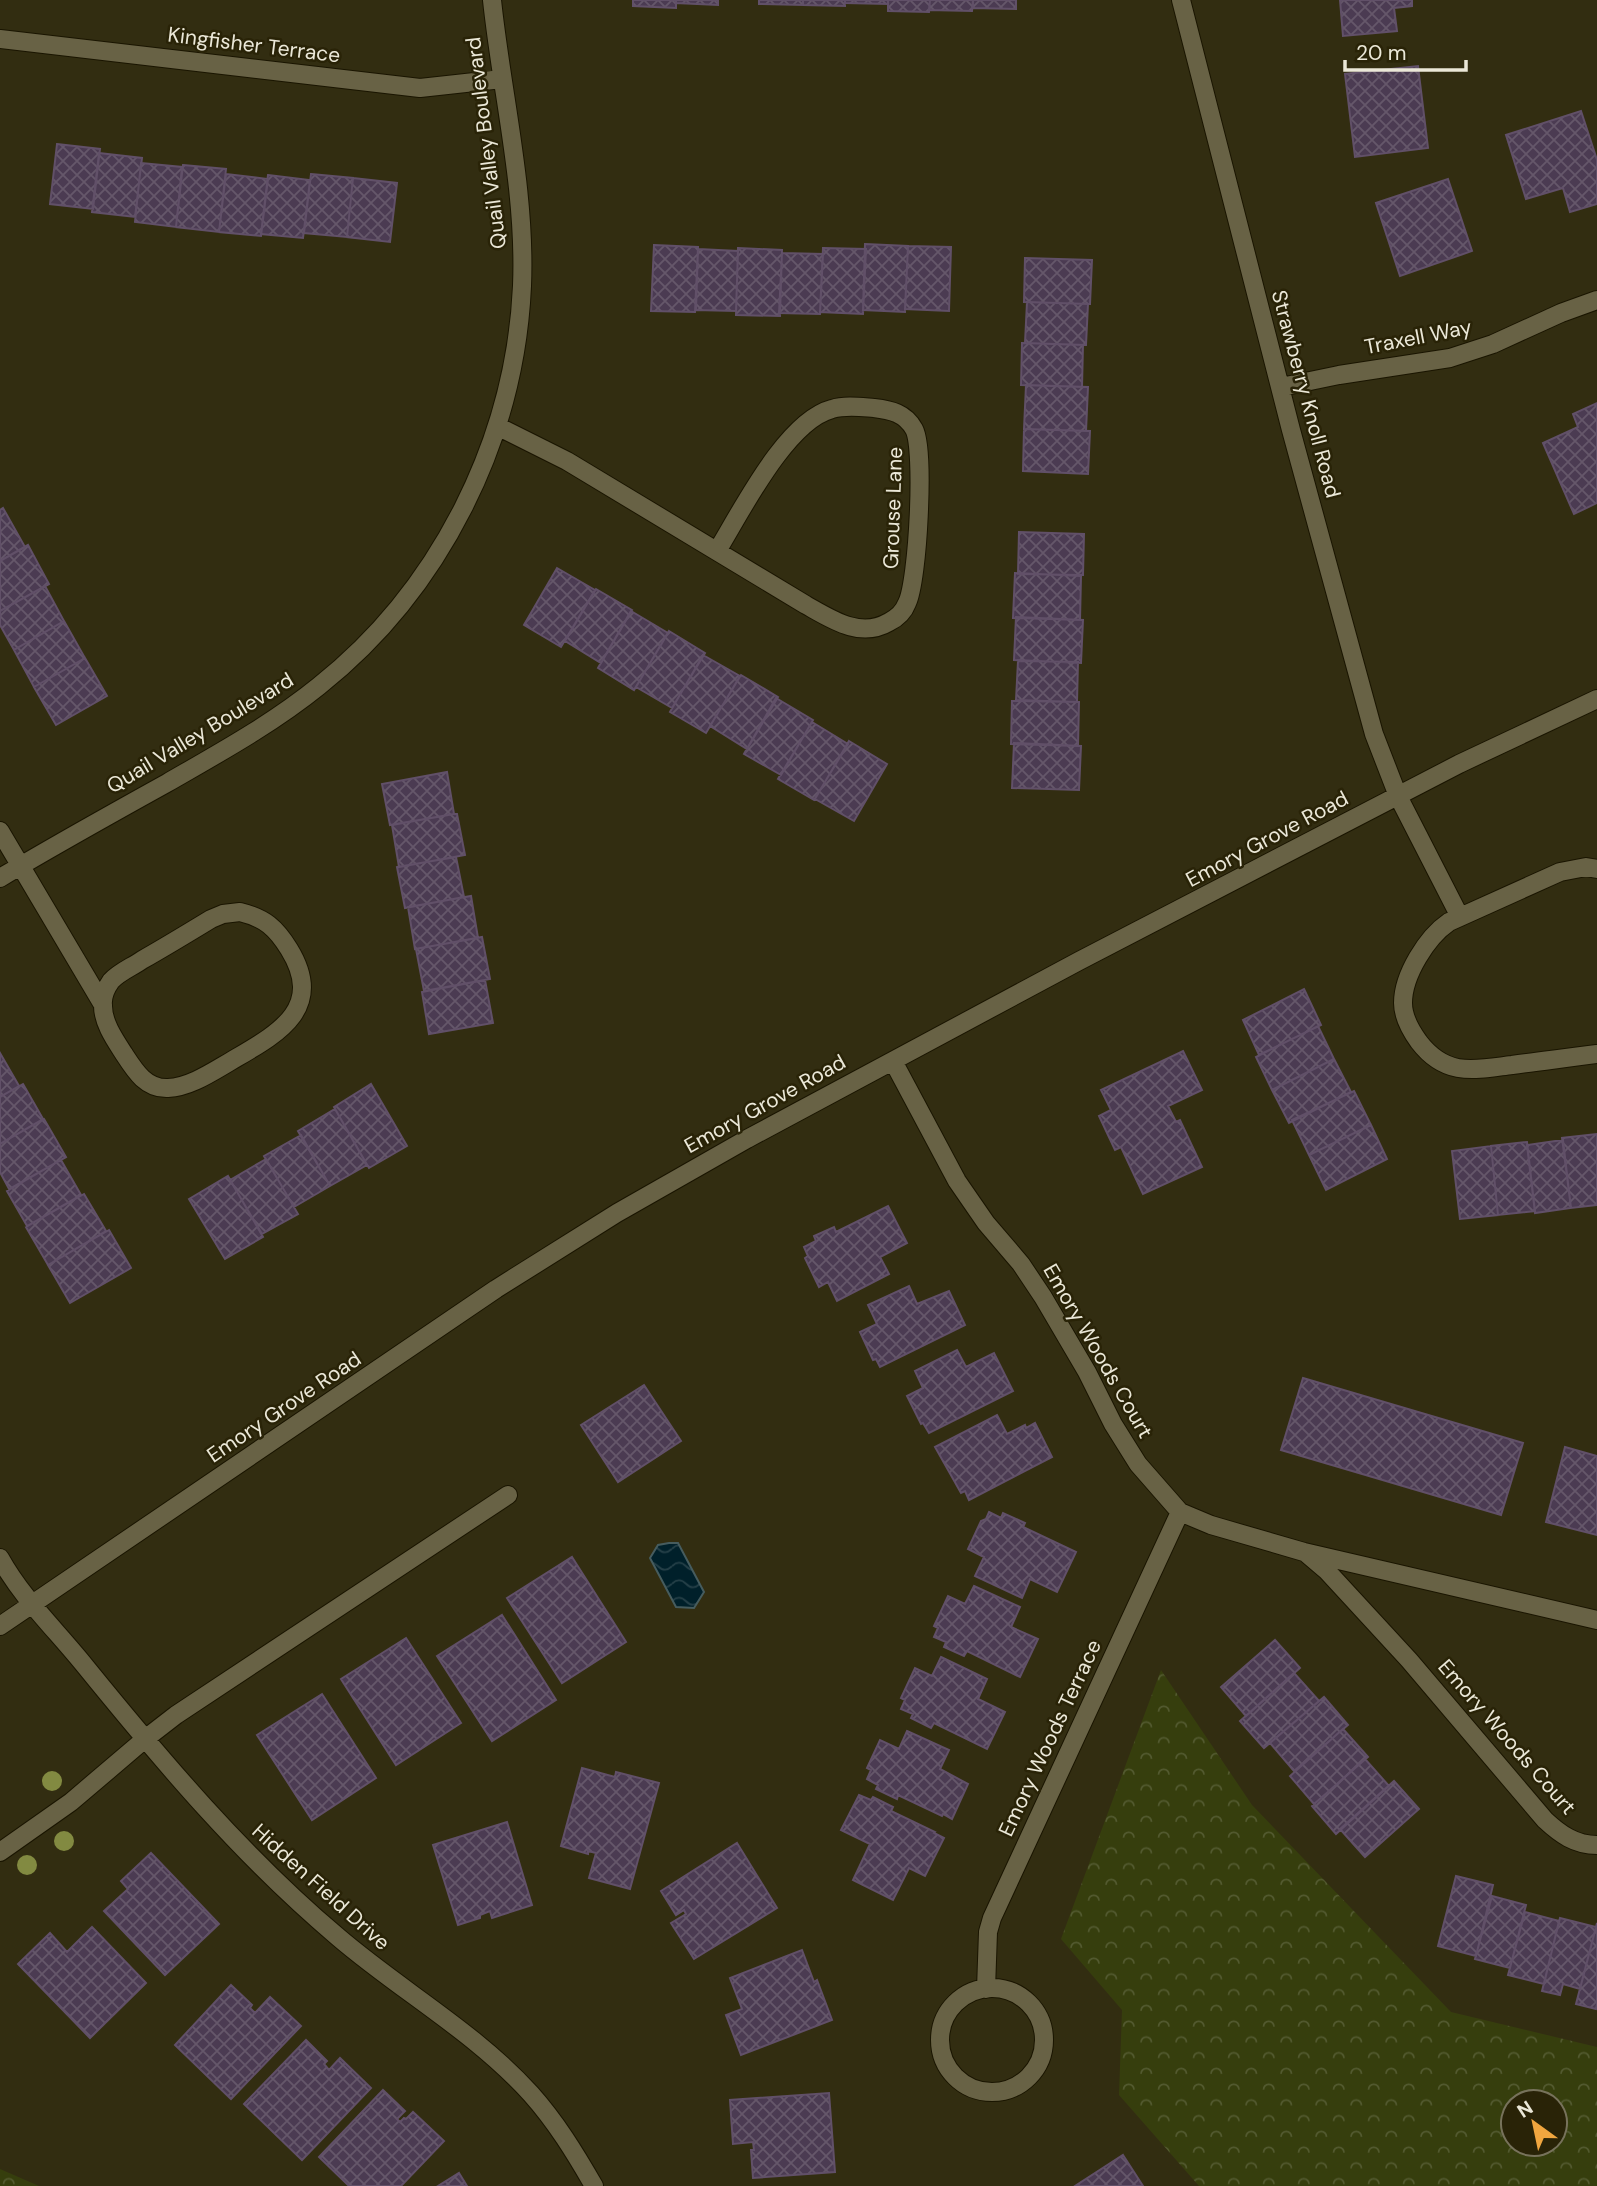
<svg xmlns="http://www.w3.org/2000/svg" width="1597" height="2186" font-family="'DM Sans',sans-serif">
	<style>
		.forest { fill: url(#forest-crowns); fill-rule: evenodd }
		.water { fill: url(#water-waves); stroke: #465c5e; stroke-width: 2 }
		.building { fill: url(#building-cross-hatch); stroke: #615068; stroke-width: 2 }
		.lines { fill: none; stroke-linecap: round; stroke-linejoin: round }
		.minor-casing { stroke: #1a1500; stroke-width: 20 }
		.minor { stroke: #686245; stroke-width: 18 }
		.tree { fill: #828a41 }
		.labels { text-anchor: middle; stroke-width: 5; stroke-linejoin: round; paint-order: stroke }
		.street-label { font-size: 21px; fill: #ebe8d8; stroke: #292307 }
	</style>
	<defs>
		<pattern id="forest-crowns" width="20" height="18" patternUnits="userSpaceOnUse" patternTransform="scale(1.75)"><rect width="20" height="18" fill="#363e0d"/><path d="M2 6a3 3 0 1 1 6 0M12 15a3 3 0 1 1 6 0" fill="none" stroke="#535a30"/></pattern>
		<pattern id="water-waves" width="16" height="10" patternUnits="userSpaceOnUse" patternTransform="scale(1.75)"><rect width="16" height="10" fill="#00202a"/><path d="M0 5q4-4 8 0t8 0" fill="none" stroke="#254048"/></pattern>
		<pattern id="building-cross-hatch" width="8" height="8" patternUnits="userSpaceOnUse" patternTransform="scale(1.75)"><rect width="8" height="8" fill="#4b3b52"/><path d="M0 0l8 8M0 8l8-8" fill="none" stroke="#65576a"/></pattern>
	</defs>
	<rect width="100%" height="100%" fill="#322d11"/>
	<path class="forest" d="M1161,1670L1252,1805L1451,2012L1597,2047V2186H1199L1119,2095L1122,2010L1061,1939ZM1555,2102V2144H1513V2102Z
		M0,2169L39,2186H0Z"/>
	<path class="water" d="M669,1543H678L704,1592L694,1608L676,1607L650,1558L658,1545Z"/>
	<path class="building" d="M633,0H676V8L633,6Z
		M676,0H718V5L676,3Z
		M803,0V5L759,4V0Z
		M803,0H845V6L803,5Z
		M845,0H888V4L845,3Z
		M888,0H930L929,12L888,11Z
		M930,0H973L972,11L929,10Z
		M973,0H1016V9L973,8Z
		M1340,0H1412V6L1394,8L1397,31L1343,36Z
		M1418,66L1428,148L1355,157L1345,74Z
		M1581,111L1597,160V204L1570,212L1563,188L1526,199L1506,135Z
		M57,144L100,149L93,209L50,204Z
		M99,153L142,158L135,217L92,212Z
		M141,163L182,167L176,227L135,222Z
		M183,165L226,169L219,232L176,227Z
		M226,174L268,179L261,236L219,232Z
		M311,174L353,178L347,237L304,233Z
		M268,175L310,180L303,238L261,234Z
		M353,178L397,183L390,242L347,237Z
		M1448,179L1472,251L1400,276L1376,203Z
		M865,244L908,246L905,312L863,310Z
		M654,245L698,247L695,312L651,311Z
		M908,246L951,247L949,311L905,309Z
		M738,248L782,250L780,316L736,315Z
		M823,248L866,249L863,314L820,312Z
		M698,249L738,251L736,311L696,310Z
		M782,253L823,254L820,314L779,313Z
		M1025,258L1092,260L1090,304L1024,302Z
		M1027,302L1088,304L1086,345L1025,343Z
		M1022,343L1083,345L1082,387L1021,385Z
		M1026,385L1088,387L1086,431L1024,429Z
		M1597,403V503L1574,514L1543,443L1578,427L1573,414Z
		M1024,429L1090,431L1088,474L1023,471Z
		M3,508L25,547L0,561V510Z
		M1019,532L1084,534L1083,575L1018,574Z
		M28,545L49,584L0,611V561Z
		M557,568L595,590L561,647L524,625Z
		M1015,573L1081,576L1080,620L1013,618Z
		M45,586L64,621L14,650L0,625V611Z
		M596,589L632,610L601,663L565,641Z
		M631,611L668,633L634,690L598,668Z
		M1016,617L1083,620L1081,663L1014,660Z
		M64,621L85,658L34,687L14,650Z
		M669,631L705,653L672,708L636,687Z
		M703,655L740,676L706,733L670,712Z
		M85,658L107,696L56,725L34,687Z
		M1018,661L1078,662L1077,702L1016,700Z
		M741,675L778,697L747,749L710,726Z
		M776,698L813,720L781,775L744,754Z
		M1012,701L1079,702L1078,746L1011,744Z
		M812,722L848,744L814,800L778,779Z
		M849,741L887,764L854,821L815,799Z
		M1014,743L1081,746L1079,790L1012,788Z
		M447,772L454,814L390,825L382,784Z
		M454,814H457L465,855L399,867L392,825Z
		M456,857L464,897L405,908L397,867Z
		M471,896L478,938L415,949L408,907Z
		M482,937L490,979L424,991L416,949Z
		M485,980L493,1023L429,1034L422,992Z
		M1304,989L1321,1025L1259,1055L1243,1020Z
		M1318,1026L1334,1059L1272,1090L1256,1057Z
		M1183,1051L1202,1090L1168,1106L1176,1122L1180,1120L1202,1167L1143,1194L1121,1147L1115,1150L1099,1116L1111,1110L1101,1090Z
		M0,1053L19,1086L0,1097Z
		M1334,1059L1351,1092L1289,1123L1272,1090Z
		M23,1084L43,1119L0,1144V1097Z
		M371,1084L407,1146L369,1168L334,1107Z
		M1354,1091L1371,1125L1309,1155L1292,1120Z
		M335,1109L367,1165L330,1186L298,1131Z
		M44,1119L66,1157L9,1189L0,1172V1144Z
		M1371,1125L1387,1159L1326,1190L1309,1155Z
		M1597,1134V1205L1571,1208L1562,1138Z
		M301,1135L330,1186L294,1207L264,1156Z
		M1563,1140L1571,1208L1535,1213L1527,1145Z
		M1527,1142L1535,1211L1498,1215L1491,1146Z
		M1491,1146L1498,1215L1460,1219L1452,1151Z
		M266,1159L298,1214L262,1234L230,1180Z
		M61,1160L81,1195L27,1226L7,1191Z
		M228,1176L263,1237L225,1259L189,1199Z
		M84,1194L106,1231L48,1265L26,1227Z
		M888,1206L907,1243L880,1257L889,1274L837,1301L828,1282L819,1287L805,1258L808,1256L804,1247L816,1241L814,1236L834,1227L836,1232Z
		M109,1230L131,1268L70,1303L48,1265Z
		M909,1286L917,1304L949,1291L965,1325L880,1367L876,1359L873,1360L860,1332L877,1324L868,1305Z
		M957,1350L966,1367L994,1353L1013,1391L929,1433L923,1423L921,1424L907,1396L923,1388L915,1371Z
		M1303,1378L1523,1443L1501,1515L1281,1450Z
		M644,1385L681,1441L618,1482L581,1425Z
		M997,1415L1007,1434L1025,1425L1026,1428L1035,1423L1052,1457L969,1500L965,1491L961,1493L935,1447Z
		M1565,1447L1597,1456V1535L1546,1522Z
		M989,1512L1001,1518L1003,1513L1025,1523L1023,1527L1076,1552L1057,1592L1030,1579L1022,1598L975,1576L984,1557L968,1549L981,1521L986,1519Z
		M572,1557L626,1642L562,1683L507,1598Z
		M974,1586L1020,1607L1011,1627L1038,1639L1020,1677L967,1651L964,1656L944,1647L946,1642L934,1637L938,1628L934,1626L948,1596L965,1604Z
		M502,1615L556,1700L492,1741L437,1656Z
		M406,1638L461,1723L396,1765L341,1679Z
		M1275,1640L1300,1668L1246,1716L1221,1687Z
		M941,1657L987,1679L978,1699L1005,1712L987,1749L934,1723L931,1728L911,1718L913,1714L901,1709L905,1700L901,1698L915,1668L932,1676Z
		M1294,1673L1319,1701L1264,1748L1240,1721Z
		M322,1694L376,1778L312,1820L257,1735Z
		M1324,1697L1348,1725L1294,1771L1270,1743Z
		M1343,1729L1368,1757L1314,1804L1290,1776Z
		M907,1731L949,1750L940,1769L968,1784L952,1819L943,1814L942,1816L898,1795L897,1799L876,1789L878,1785L867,1779L871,1770L867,1768L880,1740L899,1749Z
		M1365,1759L1389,1786L1336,1834L1312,1806Z
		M582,1768L615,1777L616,1772L659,1783L630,1889L589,1878L596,1853L588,1851V1854L561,1846Z
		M1394,1781L1419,1809L1365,1857L1340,1829Z
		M859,1795L871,1800L873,1797L893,1807L891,1811L935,1832L934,1833L944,1838L925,1876L909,1868L893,1900L853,1880L870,1844L841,1830Z
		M507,1822L532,1905L492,1918L490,1911L480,1915V1918L458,1925L433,1845Z
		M737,1843L777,1908L694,1959L671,1923L686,1914L684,1910L676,1915L661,1891Z
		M151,1853L219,1924L165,1975L104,1911L128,1889L121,1881Z
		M1456,1876L1493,1885L1476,1956L1438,1946Z
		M1492,1896L1526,1905L1510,1968L1475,1959Z
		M1525,1912L1559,1921L1544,1984L1508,1975Z
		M1560,1918L1596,1927L1580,1989L1563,1984L1560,1995L1542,1991Z
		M1597,1923V2004L1596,2009L1576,2004Z
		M92,1927L146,1983L90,2038L18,1964L50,1933L67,1952Z
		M802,1950L814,1982L817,1980L832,2020L741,2055L726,2015L742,2009L730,1978Z
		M231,1985L252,2005L250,2008L255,2013L270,1997L301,2026L231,2099L175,2045Z
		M306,2040L327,2061L324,2064L329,2070L340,2058L371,2088L302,2160L244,2104Z
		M383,2090L405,2111L397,2119L400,2122L404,2118L406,2119L413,2112L444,2141L401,2186H349L319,2157Z
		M829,2093L835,2172L753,2178L751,2150H754L753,2142L733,2144L730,2100Z
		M1123,2155L1143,2186H1075Z
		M459,2173L467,2186H438Z"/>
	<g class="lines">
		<defs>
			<path id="minor" d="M1181,0L1291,430L1374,734L1398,796L1460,917
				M0,39L420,88L502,79
				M1281,387L1339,375L1450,358L1493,344L1561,313L1597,300
				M497,426L567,461L806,605C831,619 860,639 889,622C897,618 904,611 907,603C918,581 925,449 914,429C905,413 891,410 874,408C860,407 845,405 832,409C786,421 741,512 717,551
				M0,831L103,1005
				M1597,869L1586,867L1560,872L1449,922C1427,937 1403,975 1403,1003C1403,1017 1411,1031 1419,1042C1429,1055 1442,1065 1458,1068C1476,1071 1495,1067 1512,1065C1540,1061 1569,1058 1597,1054
				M0,878C55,845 111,814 167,783C219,753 272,724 319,686C440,590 515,440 522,286C526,190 502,95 492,0
				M240,912C265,918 276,928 289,949C326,1009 277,1034 231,1061C212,1072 190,1087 168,1088C146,1089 135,1071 124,1054C115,1040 103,1023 103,1006C102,997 106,988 111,981C119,972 132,967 142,960C165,947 188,933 211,919L223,914Z
				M893,1061L957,1181L986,1223L1021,1264L1043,1297L1087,1372L1113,1424L1138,1464L1180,1512L1211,1525L1304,1552L1597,1620
				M1307,1554L1327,1571L1409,1660L1545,1820C1560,1834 1575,1845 1597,1845
				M0,1558C22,1598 57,1631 85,1666C163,1762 243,1857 338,1937C401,1991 475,2032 531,2094C556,2122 575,2153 594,2186
				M0,1626L496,1289L617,1213L747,1139L1079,961L1459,764L1597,699
				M0,1852L71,1802L145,1739L176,1715L508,1495
				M940 2040a52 52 0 1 1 104 0a52 52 0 1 1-104 0Z
				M986,1989L988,1932L992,1918L1180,1512"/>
		</defs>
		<use href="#minor" class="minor-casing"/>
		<use href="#minor" class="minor"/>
	</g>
	<g class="tree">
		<circle cx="52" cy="1781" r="10"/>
		<circle cx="64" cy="1841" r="10"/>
		<circle cx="27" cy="1865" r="10"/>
	</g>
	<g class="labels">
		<g class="street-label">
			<text transform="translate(254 45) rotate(7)" y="7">Kingfisher Terrace</text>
			<text transform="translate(486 143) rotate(-97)" y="7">Quail Valley Boulevard</text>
			<text transform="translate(1418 337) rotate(-11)" y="7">Traxell Way</text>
			<text transform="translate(1306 394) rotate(75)" y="7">Strawberry Knoll Road</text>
			<text transform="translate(893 508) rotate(-88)" y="7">Grouse Lane</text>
			<text transform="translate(200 733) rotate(-31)" y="7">Quail Valley Boulevard</text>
			<text transform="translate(1267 839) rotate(-28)" y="7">Emory Grove Road</text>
			<text transform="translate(765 1104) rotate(-29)" y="7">Emory Grove Road</text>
			<text transform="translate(1098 1351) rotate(60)" y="7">Emory Woods Court</text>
			<text transform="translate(284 1407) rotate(-34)" y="7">Emory Grove Road</text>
			<text transform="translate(1507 1737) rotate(49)" y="7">Emory Woods Court</text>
			<text transform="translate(1050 1738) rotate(-65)" y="7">Emory Woods Terrace</text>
			<text transform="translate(321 1887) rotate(42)" y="7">Hidden Field Drive</text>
		</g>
	</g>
	<g transform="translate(1534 2123) rotate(327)"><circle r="33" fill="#292307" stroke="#77725b" stroke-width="2"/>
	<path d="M0-5L12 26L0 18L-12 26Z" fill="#f0a63f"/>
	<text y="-10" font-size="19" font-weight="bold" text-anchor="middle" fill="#ebe8d8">N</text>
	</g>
	<path d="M1345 60v10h121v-10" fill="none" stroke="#ebe8d8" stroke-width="3.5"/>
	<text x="1356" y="60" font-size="21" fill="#ebe8d8" stroke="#292307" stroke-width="5" paint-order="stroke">20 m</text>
</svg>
